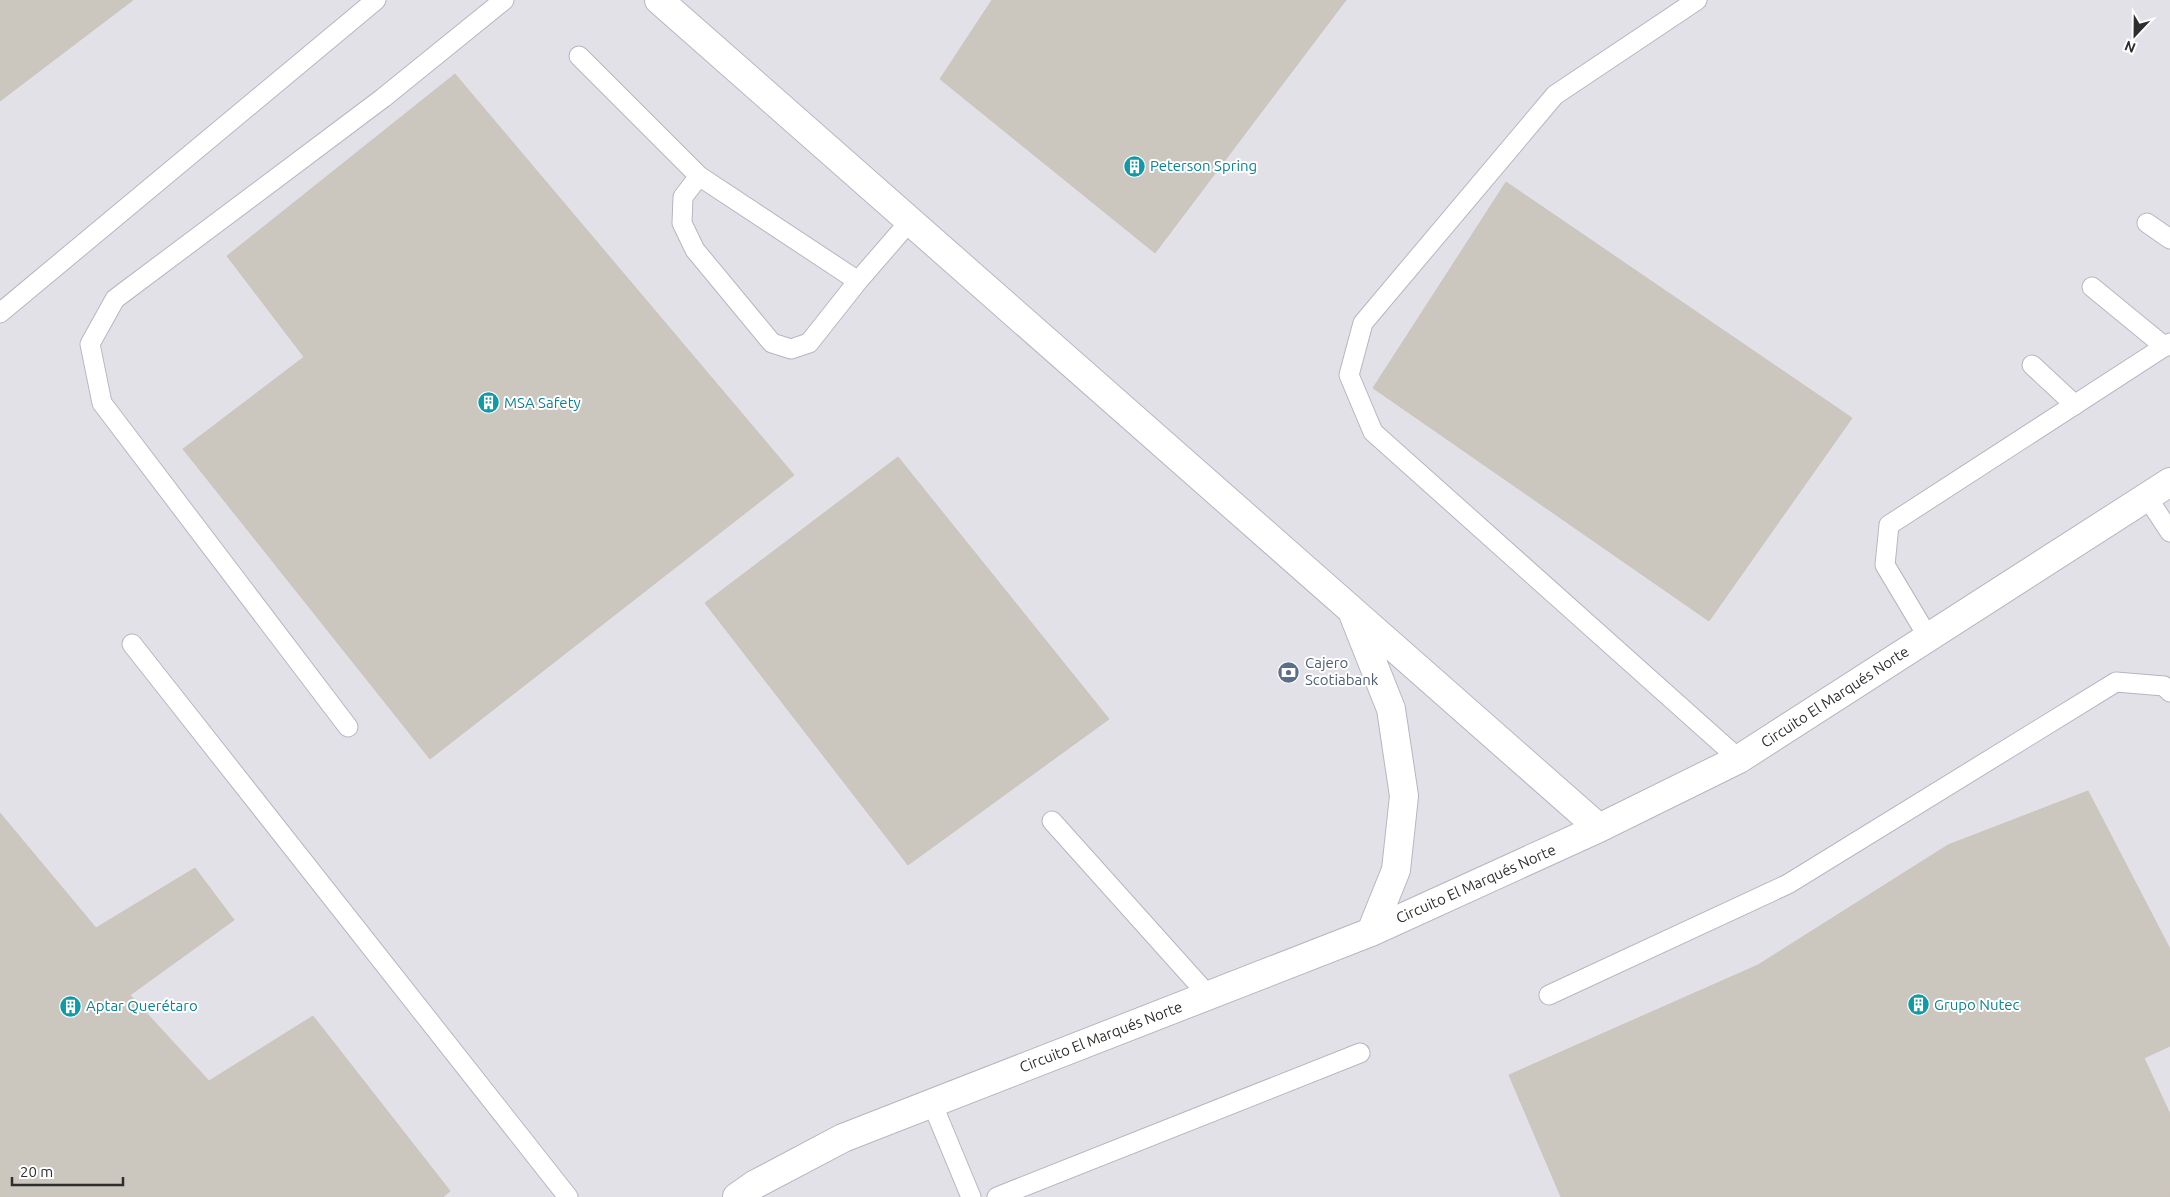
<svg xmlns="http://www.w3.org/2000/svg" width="2170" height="1197" font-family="Ubuntu,sans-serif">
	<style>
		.industrial { fill: #e3e1e8 }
		.building { fill: #cbc7bf; stroke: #cbc5ba }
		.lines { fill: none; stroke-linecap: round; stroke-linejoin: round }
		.lane-casing { stroke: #b4b7c1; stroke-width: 21 }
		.street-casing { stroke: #b4b7c1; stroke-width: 30 }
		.lane { stroke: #fff; stroke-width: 19 }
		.street { stroke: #fff; stroke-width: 28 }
		.labels { text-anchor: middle; stroke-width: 4; stroke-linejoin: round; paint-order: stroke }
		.culture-label { font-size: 15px; fill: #0d838f; stroke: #fff; text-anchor: start }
		.service-label { font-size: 15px; fill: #4e5e75; stroke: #fff; text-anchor: start }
		.street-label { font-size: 15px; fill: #2e2e2e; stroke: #fff }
	</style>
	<rect width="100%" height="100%" fill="#efe9e1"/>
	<path class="industrial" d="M0,0H2170V1197H0Z"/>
	<path class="building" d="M0,0H133L0,101Z
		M992,0H1346L1155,253L940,79Z
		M455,74L794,475L430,759L183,449L304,357L227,256Z
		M1506,182L1852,418L1709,621L1373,388Z
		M898,457L1109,719L908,865L705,603Z
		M2088,791L2170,949V1046L2144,1058L2170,1114V1197H1561L1509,1075L1758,965L1948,845Z
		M0,813L96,928L195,868L234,920L130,995L209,1081L313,1016L450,1191L443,1197H0Z"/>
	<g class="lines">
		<defs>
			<path id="lane" d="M1697,0L1555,95L1363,323L1349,375L1373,432L1739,759
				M579,56L699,176L858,281L910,221
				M699,176L683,197L682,223L695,250L772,343L791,349L809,343L858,281
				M2147,223L2170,239
				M2092,287L2165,347
				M0,313L376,0
				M2032,365L2075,405
				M2147,497L2170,532
				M1928,637L1885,565L1889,525L2170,343
				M132,644L568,1197
				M348,727L102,403L90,344L115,299L383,98L504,0
				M1052,821L1208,995
				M1549,995L1788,884L2116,682L2164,686L2170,692
				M932,1103L971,1197
				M997,1197L1360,1053"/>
			<path id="street" d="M659,0L1599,828
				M1354,616L1391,709L1404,796L1396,870L1371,932
				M737,1197L754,1185L843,1138L1371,932L1599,828L1739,759L2170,482"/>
		</defs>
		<use href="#lane" class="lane-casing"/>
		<use href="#street" class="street-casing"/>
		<use href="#lane" class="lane"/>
		<use href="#street" class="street"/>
	</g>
	<defs>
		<symbol id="building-disc" viewBox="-11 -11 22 22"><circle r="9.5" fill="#0f9aa8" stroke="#fff"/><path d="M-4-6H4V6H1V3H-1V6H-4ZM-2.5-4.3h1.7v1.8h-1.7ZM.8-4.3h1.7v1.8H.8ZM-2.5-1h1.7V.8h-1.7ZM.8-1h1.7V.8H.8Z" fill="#fff"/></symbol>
		<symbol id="bank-disc" viewBox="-11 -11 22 22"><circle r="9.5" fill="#5c6f8a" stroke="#fff"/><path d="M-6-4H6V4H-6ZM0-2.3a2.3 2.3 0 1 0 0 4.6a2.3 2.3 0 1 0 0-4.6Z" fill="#fff"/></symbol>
	</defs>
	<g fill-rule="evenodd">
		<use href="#building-disc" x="1122" y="154" width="25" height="25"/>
		<use href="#building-disc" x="476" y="390" width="25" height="25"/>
		<use href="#bank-disc" x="1276" y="660" width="25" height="25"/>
		<use href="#building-disc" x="1906" y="992" width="25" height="25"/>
		<use href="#building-disc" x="58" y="994" width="25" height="25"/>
	</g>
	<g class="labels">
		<g class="culture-label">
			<text x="1150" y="171">Peterson Spring</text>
			<text x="504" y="408">MSA Safety</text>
			<text x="1934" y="1010">Grupo Nutec</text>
			<text x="86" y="1011">Aptar Querétaro</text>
		</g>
		<g class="service-label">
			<text x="1305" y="668">Cajero<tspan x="1305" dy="17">Scotiabank</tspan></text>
		</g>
		<g class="street-label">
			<text transform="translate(1835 697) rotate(-33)" y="5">Circuito El Marqués Norte</text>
			<text transform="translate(1476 884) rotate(-24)" y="5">Circuito El Marqués Norte</text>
			<text transform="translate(1101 1037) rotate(-21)" y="5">Circuito El Marqués Norte</text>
		</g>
	</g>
	<g transform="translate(2135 35) rotate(202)" stroke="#ffffff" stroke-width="4" paint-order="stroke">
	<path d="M0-4L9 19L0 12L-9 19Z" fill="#2e2e2e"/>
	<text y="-8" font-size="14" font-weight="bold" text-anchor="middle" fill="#2e2e2e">N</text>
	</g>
	<path d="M12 1177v8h111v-8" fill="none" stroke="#2e2e2e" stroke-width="2.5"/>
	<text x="20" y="1177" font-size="15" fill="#2e2e2e" stroke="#ffffff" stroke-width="4" paint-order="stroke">20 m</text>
</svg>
